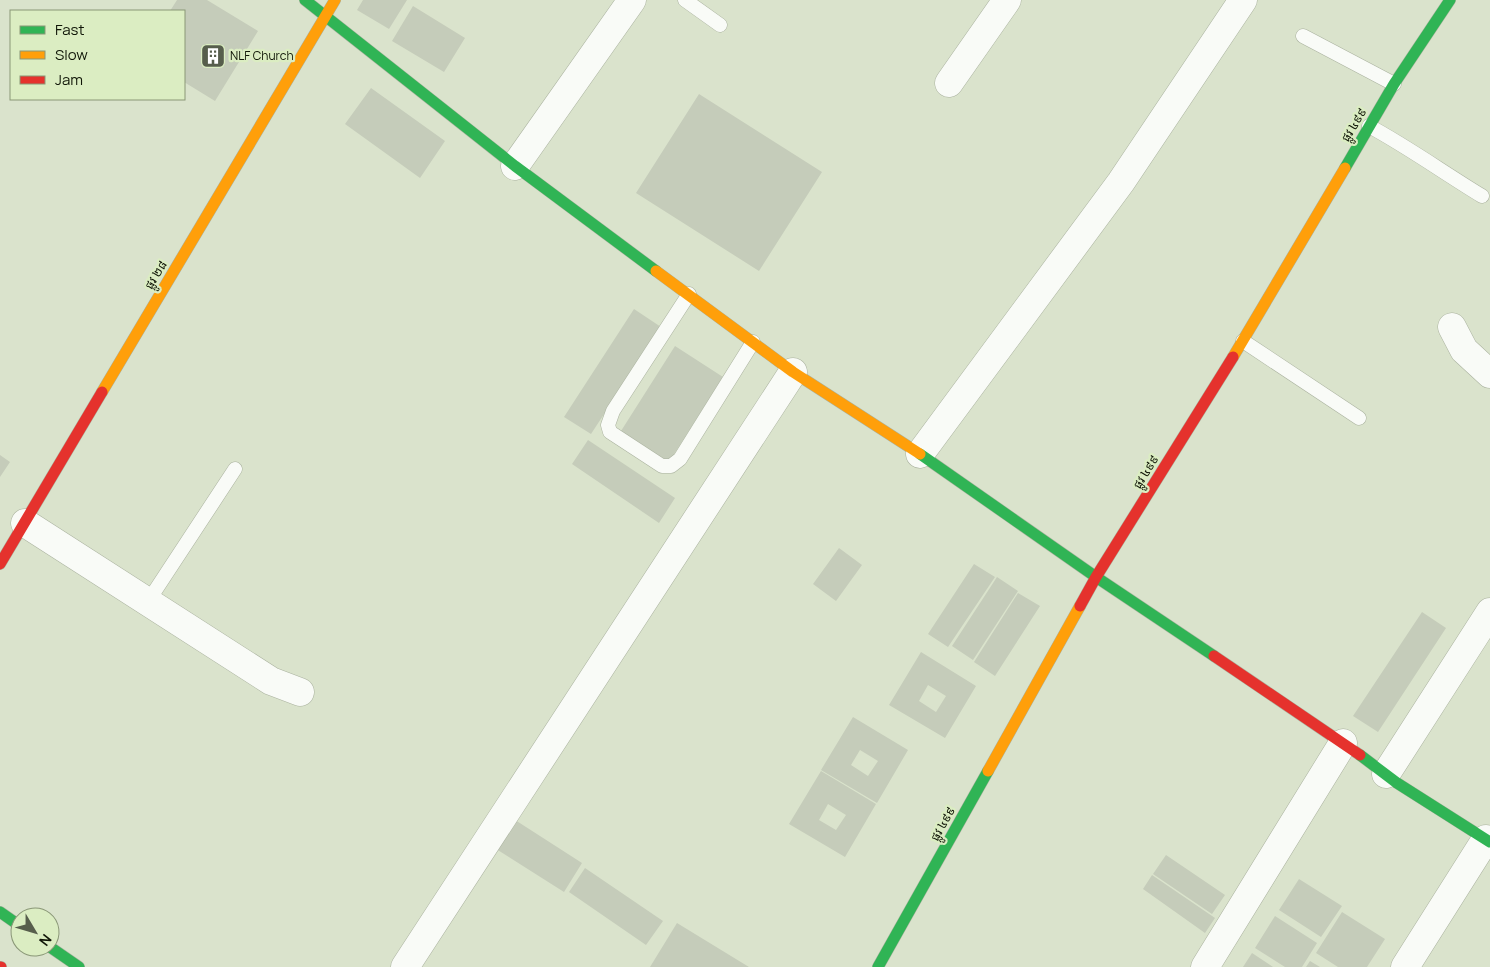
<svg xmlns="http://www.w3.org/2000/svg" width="1490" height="967" font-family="Manrope,'Noto Sans Khmer',sans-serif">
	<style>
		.building { fill: #c5ccba; fill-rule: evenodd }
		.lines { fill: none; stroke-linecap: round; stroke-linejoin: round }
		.lane-casing { stroke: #aab29f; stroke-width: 15 }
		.street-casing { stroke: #aab29f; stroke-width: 29 }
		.fast-casing { stroke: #aab29f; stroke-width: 12 }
		.slow-casing { stroke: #aab29f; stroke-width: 12 }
		.jam-casing { stroke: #aab29f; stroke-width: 12 }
		.lane { stroke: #f9fbf7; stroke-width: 14 }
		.street { stroke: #f9fbf7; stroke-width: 28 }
		.fast { stroke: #30b455; stroke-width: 11 }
		.slow { stroke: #ff9f0a; stroke-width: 11 }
		.jam { stroke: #e5322d; stroke-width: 11 }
		.labels { text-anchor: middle; stroke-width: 4.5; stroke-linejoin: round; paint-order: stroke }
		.poi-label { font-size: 12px; fill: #101607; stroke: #dbedc2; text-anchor: start }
		.street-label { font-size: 12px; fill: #101607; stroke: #dbedc2 }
	</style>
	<rect width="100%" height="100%" fill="#dae3cc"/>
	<path class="building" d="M177,0H207L258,31L215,101L184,82V11H170Z
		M363,0H407L389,29L357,10Z
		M413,6L465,38L444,72L392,41Z
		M371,88L445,141L420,178L345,124Z
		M699,94L822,172L759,271L636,193Z
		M634,309L661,327L591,434L564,417Z
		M675,346L723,377L669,462L621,431Z
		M588,440L675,498L659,523L572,464Z
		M0,455L10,462L0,477Z
		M839,548L862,565L836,601L813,584Z
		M974,564L995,577L948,647L928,634Z
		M997,577L1018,591L973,660L952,646Z
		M1018,593L1040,606L995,676L974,662Z
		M1422,612L1446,628L1378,732L1353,716Z
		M921,652L976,686L945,738L889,705ZM928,685L946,696L936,712L919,701Z
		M853,717L908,750L877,803L821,770ZM860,750L878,761L868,776L851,765Z
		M821,771L876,804L845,857L789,824ZM828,804L846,815L836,830L819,820Z
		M512,818L582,863L564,892L493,847Z
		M1166,855L1225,895L1212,914L1153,874Z
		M585,868L663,921L646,945L569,892Z
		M1152,875L1215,918L1205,933L1143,889Z
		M1299,879L1342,906L1321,937L1279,910Z
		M1342,912L1385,939L1367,967H1338L1316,953Z
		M1275,916L1317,943L1302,967H1285L1255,948Z
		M677,923L749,967H650Z
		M1252,953L1273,967H1243Z
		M1310,961L1320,967H1306Z"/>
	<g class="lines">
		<defs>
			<path id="lane" d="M685,0L720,25
				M1303,36L1394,84
				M1369,126C1408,147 1444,173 1482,196
				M689,294L613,411L608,425L610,432L662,466H671L680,459L753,342
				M1243,341L1359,418
				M147,603L235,469"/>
			<path id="street" d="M949,83L1007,0
				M515,166L632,0
				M1452,327L1464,350L1490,374
				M920,454L1121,182L1243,0
				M25,523L271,681L300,692
				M1386,774L1490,612
				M405,967L793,372
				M1205,967L1343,743
				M1405,967L1486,839"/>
			<path id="fast" d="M305,0L515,166L656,271
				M1345,168L1394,84L1450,0
				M920,454L1096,577L1214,656
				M1360,755L1397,783L1490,842
				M0,912L20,926
				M50,947L79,967
				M878,967L988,771"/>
			<path id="slow" d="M656,271L793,372L920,454
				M1233,357L1345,168
				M102,392L335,0
				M988,771L1080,606"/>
			<path id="jam" d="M0,564L102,392
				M1080,606L1096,577L1233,357
				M1214,656L1360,755
				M0,967H1"/>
		</defs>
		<use href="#lane" class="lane-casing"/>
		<use href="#street" class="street-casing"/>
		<use href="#fast" class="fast-casing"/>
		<use href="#slow" class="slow-casing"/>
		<use href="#jam" class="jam-casing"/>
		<use href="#lane" class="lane"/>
		<use href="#street" class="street"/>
		<use href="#fast" class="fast"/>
		<use href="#slow" class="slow"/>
		<use href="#jam" class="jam"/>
	</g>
	<defs>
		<symbol id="building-square" viewBox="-11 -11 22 22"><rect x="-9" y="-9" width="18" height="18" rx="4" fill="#575e4c" stroke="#dbedc2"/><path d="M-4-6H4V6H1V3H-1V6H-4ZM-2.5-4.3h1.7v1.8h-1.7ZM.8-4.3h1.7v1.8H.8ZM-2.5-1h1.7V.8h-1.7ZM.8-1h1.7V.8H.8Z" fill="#fff"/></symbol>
	</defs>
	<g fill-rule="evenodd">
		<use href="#building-square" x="199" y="42" width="28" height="28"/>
	</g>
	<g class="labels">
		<g class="poi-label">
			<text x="230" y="60">NLF Church</text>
		</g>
		<g class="street-label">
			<text transform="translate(1354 125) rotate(-59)" y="4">ផ្លូវ ៤៩៩</text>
			<text transform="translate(156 275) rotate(-59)" y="4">ផ្លូវ ២៨</text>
			<text transform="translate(1146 472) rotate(-58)" y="4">ផ្លូវ ៤៩៩</text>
			<text transform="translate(943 824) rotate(-61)" y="4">ផ្លូវ ៤៩៩</text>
		</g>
	</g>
	<rect x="10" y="10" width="175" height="90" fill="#dbedc2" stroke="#8a9777"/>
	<rect x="20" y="26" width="25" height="8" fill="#30b455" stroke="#8a9777"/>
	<text x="55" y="35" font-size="15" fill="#101607">Fast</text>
	<rect x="20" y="51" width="25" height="8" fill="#ff9f0a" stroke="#8a9777"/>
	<text x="55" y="60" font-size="15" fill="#101607">Slow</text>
	<rect x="20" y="76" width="25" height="8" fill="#e5322d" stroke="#8a9777"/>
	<text x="55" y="85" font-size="15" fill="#101607">Jam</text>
	<g transform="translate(35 932) rotate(128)"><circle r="24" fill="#dbedc2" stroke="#8a9777"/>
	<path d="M0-4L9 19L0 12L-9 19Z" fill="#575e4c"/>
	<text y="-8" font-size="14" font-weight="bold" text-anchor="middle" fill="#101607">N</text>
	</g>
</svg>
